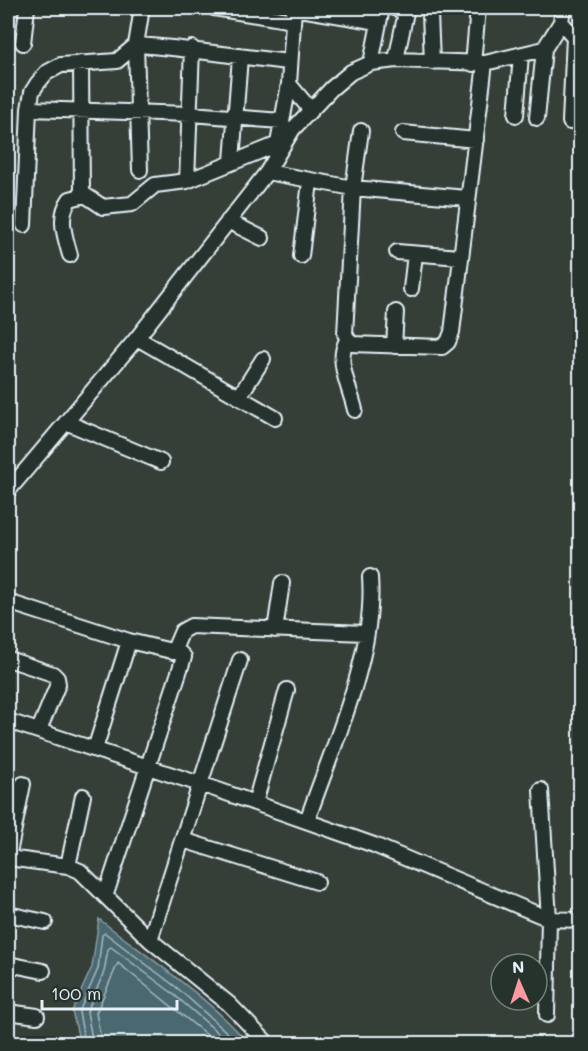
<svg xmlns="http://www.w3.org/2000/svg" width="588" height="1051" font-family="Mali,sans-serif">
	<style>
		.water { fill: #4a6770; stroke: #899ea6; stroke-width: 1.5 }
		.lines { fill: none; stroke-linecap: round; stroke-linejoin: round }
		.shore { stroke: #a9bac2; stroke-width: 1.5 }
		.minor-casing { stroke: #e8f1f8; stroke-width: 18 }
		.minor { stroke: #26332d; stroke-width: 14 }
	</style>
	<rect width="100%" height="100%" fill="#353e37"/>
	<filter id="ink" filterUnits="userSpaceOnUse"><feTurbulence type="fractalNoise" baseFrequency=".0167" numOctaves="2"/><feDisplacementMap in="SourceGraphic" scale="12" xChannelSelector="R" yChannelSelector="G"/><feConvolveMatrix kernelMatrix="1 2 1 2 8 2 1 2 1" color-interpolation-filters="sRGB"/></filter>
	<g filter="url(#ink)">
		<path class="water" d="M99,919C146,956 210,998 248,1043H80L72,1011L92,967Z"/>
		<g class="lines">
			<path class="shore" d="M85,1044L79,1012L98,969L102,935L105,933L176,987L240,1044
				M93,1044L87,1012L104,972L108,949L111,947L171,992L231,1044
				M102,1044L96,1013L118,963L218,1044"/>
			<defs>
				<path id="minor" d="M214,8L293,21
					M294,8L289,84L310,109
					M294,8L378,22
					M394,8L406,12L396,60
					M430,14L432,62
					M561,22L574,37L570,122
					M23,43L27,8
					M81,63L82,195
					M371,63L382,8
					M473,64L478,8
					M29,109L191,114L281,121
					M516,115L521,55
					M537,118L544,49L561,22L563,8
					M361,131L353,188L345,334L351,344L442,347L448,342L452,332L485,63
					M403,133L476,140
					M277,149L289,84
					M232,161L240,57
					M140,170L136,45L142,8
					M267,172L353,188L467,198
					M187,181L192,48
					M228,221L262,238
					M24,225L29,109L32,92L37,84L46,73L61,65L117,61L136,45C188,48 238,57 289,62
					M397,252L460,257
					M70,255C65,236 57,217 70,199L85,195L103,207L132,204L155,185L187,181L278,144
					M301,256L310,182
					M411,289L415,254
					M137,338L275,418
					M347,340C335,362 350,387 355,410
					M394,346L396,312
					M239,397L263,359
					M68,423L161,462
					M8,491L137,338L267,172L293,129L332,88L351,72L371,63L396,60L485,63L544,49
					M8,602L129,641L180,653L184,657L106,894
					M275,630L282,583
					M173,652L182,631L191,626L365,633
					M8,659L53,674L57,678L58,684L39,730
					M8,721L215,789L374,845L549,919L580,920
					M95,749L129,641
					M541,790L549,919L547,1015
					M255,803L287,690
					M307,821C332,747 376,656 370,577
					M183,840L317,882
					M8,858L68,866L80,871L150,940L229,1004L268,1044
					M8,858L23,784
					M68,866L83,796
					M8,914L45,922
					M150,940L240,660
					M8,964L43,971
					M8,1012L37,1016"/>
			</defs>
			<use href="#minor" class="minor-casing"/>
			<use href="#minor" class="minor"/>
		</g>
	</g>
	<rect width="588" height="1051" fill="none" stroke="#26332d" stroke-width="30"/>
	<rect x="15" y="15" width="558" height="1021" fill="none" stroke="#e8f1f8" stroke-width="2" filter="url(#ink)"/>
	<g transform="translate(519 982) rotate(357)"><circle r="28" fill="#26332d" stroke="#747f7e" stroke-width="1.5"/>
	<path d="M0-4.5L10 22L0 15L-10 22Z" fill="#ff9aa2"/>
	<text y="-9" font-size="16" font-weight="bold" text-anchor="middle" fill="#e8f1f8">N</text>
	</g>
	<path d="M42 1000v9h135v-9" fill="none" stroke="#e8f1f8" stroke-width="3"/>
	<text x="51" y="1000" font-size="18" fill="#e8f1f8" stroke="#26332d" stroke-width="4.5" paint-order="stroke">100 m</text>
</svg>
